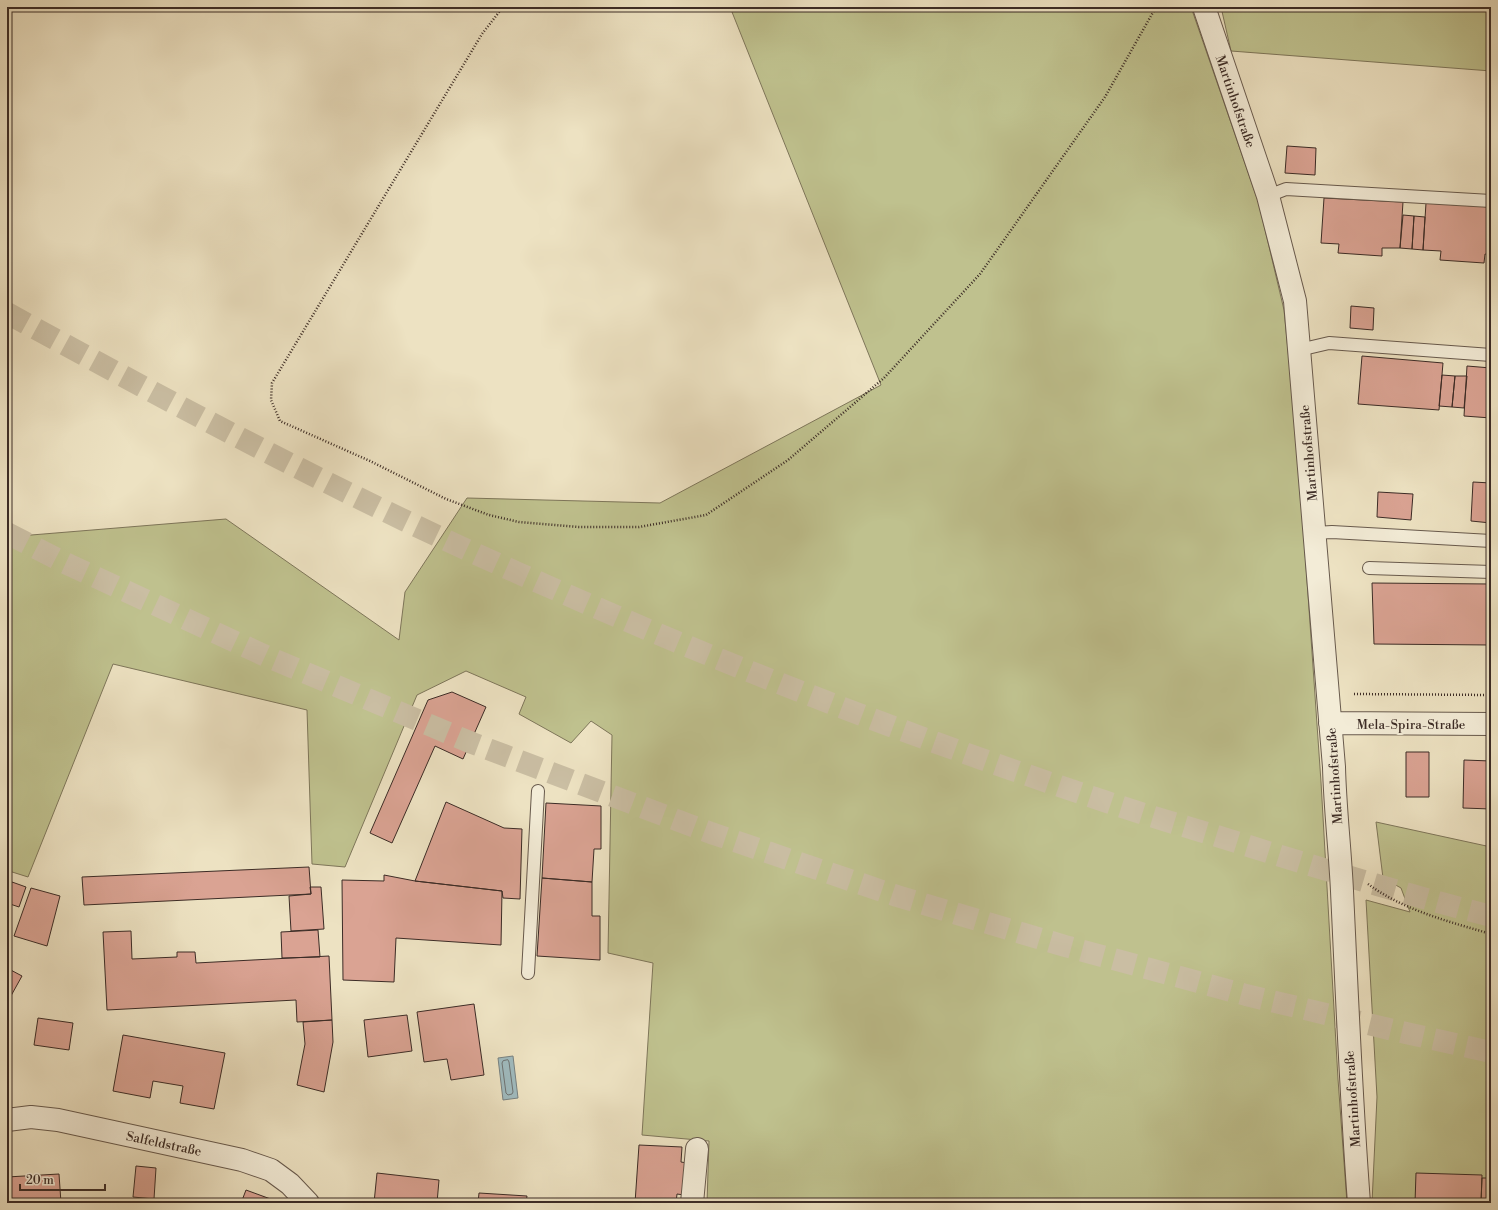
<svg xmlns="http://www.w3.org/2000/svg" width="1498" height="1210" font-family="'Libre Bodoni',serif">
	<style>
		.green { fill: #bfc18e; stroke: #7e765a }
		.water { fill: #9fbabe; stroke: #778181 }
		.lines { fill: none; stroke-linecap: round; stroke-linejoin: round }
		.shore { stroke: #6e7372; stroke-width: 1 }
		.building { fill: #daa393; stroke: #3c2c26 }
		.highway-tunnel { stroke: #cabea3; stroke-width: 22; stroke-dasharray: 22 11; stroke-linecap: butt }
		.lane-casing { stroke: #685a4d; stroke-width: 14 }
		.street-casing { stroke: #685a4d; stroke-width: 24 }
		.path { stroke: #3c2c26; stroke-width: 2.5; stroke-dasharray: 1 2; stroke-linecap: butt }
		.lane { stroke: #f3ecd7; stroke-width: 12 }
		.street { stroke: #f3ecd7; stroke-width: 22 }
		.labels { text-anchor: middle; stroke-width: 4; stroke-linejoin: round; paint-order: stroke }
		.street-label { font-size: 13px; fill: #3c2c26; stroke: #f3ecd7 }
	</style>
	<rect width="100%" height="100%" fill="#ede2c2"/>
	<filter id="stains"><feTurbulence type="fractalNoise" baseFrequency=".005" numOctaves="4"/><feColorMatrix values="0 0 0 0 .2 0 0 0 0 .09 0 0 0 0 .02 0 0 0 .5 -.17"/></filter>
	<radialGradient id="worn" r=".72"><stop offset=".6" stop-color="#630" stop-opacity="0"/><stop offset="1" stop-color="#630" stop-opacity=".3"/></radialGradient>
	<path class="green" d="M730,7H1191L1259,204L1284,310L1298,450L1321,782L1338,1079L1347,1203H707L709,1141L642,1135L653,963L608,953L612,735L591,721L571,743L519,714L526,697L466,671L417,695L345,867L312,864L307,710L113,664L28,877L9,871L7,876V537L226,519L399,640L405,592L467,498L660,503L881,385Z
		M1221,7H1491V71L1231,51Z
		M1376,822L1491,847V1203H1372L1377,1097L1366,900L1410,912L1401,888L1383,878Z"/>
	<path class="water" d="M513,1056L518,1098L503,1100L498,1058Z"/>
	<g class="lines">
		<path class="shore" d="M508,1060L509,1062L513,1092L512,1094L508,1095L506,1093L502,1063L503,1061Z"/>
	</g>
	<path class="building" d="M1287,146L1316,148L1315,175L1285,173Z
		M1324,198L1403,202L1400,248H1382V256L1338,253L1339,244L1321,243Z
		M1426,203L1491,207V255L1485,254L1484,263L1440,260L1441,251L1423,250Z
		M1403,215L1414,216L1412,249L1400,248Z
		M1414,216L1425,217L1423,250L1412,249Z
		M1351,306L1374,308L1373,330L1350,328Z
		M1362,356L1443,363L1439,410L1358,404Z
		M1467,366L1491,368V418L1464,416Z
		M1442,375L1455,376L1452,407L1439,406Z
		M1455,376H1467L1464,408L1452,407Z
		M1473,482L1491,483V523L1471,521Z
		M1378,492L1413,494L1411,520L1377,517Z
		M1372,583L1491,584V645L1374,644Z
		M452,692L486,707L463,759L435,746L392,843L370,833L428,700Z
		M1406,752H1429V797H1406Z
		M1464,760L1491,761V809L1463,808Z
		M446,802L504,828L522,829L520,899L503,898L502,891L415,881Z
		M546,803L601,806V849H594L592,882L542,878Z
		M309,867L311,894L84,905L82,877Z
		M384,875L415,881L502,891L501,945L396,938L394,982L343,980L342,880L384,881Z
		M542,878L592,882V916H600V960L537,956Z
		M12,882L26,887L19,907L7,903V898Z
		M310,887H321L324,929L291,931L289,896L311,894Z
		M31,888L60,896L47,946L14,936Z
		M318,930L320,957L282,958L281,932Z
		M131,931L132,959L177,957V952H195L196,963L329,956L332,1020L297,1022L296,1000L107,1010L103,932Z
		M7,968L22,976L7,1003Z
		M474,1004L484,1075L451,1080L447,1059L424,1062L417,1012Z
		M407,1015L412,1051L368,1057L364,1020Z
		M38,1018L73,1023L69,1050L34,1045Z
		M332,1020L333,1042L324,1092L297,1085L305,1044L303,1022Z
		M123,1035L225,1053L214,1109L180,1103L183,1086L153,1081L150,1098L113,1091Z
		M639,1145L682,1147L681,1162L687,1163L684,1195L677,1194L676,1203H635Z
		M136,1166L156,1168L154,1199L133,1197Z
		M377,1173L439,1180L437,1203H374Z
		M1416,1173L1482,1175L1481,1203H1415Z
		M59,1174L61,1203H7V1177Z
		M1482,1178H1491V1203H1481Z
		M246,1190L276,1201L275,1203H241Z
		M479,1193L527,1196L526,1203H478Z
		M107,1201H137V1203H107Z"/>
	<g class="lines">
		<path class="highway-tunnel" d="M7,313C175,405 343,495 518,573C709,659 905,735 1104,801C1142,814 1181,825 1220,837C1309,865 1400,893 1491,916
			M7,533L63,562L268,657L472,743L711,833L897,896L1065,946L1246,995L1406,1033L1491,1052"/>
		<defs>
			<path id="lane" d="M1268,196L1286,189L1491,201
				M1299,350L1329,343L1491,355
				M1315,533L1332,532L1491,541
				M1369,568L1491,572
				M528,973L538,791"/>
			<path id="street" d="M1204,7L1268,196L1295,301L1334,767C1335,808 1340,849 1342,891C1347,995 1351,1099 1359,1203
				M1330,723L1491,724
				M7,1120L31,1117L58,1120L242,1160L271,1170L290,1184L308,1203
				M692,1203L697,1149"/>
		</defs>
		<use href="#lane" class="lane-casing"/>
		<use href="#street" class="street-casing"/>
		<path class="path" d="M503,7L482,34L272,383L271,400L280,421L370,461L446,499L489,515L519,522L579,527H639L706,515L788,460L884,378L980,274L1105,97L1156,7
			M1354,694L1491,695
			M1368,884C1403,910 1450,922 1491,934"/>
		<use href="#lane" class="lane"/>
		<use href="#street" class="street"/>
	</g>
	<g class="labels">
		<g class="street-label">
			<text transform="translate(1236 101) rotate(71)" y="5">Martinhofstraße</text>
			<text transform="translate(1308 453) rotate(-95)" y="5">Martinhofstraße</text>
			<text x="1411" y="729">Mela-Spira-Straße</text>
			<text transform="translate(1334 776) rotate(-94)" y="5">Martinhofstraße</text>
			<text transform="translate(1352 1099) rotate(-94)" y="5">Martinhofstraße</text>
			<text transform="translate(164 1143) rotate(12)" y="5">Salfeldstraße</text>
		</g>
	</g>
	<rect width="1498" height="1210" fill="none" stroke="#ede2c2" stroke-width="24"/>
	<rect x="8" y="8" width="1482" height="1194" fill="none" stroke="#3c2c26" stroke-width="2"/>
	<rect x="12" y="12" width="1474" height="1186" fill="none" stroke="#3c2c26"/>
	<path d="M20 1184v6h85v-6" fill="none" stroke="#3c2c26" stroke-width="2"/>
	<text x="26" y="1184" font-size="12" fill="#3c2c26" stroke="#f3ecd7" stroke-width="3" paint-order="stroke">20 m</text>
	<rect width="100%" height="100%" filter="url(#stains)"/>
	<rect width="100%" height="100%" fill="url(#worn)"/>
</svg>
